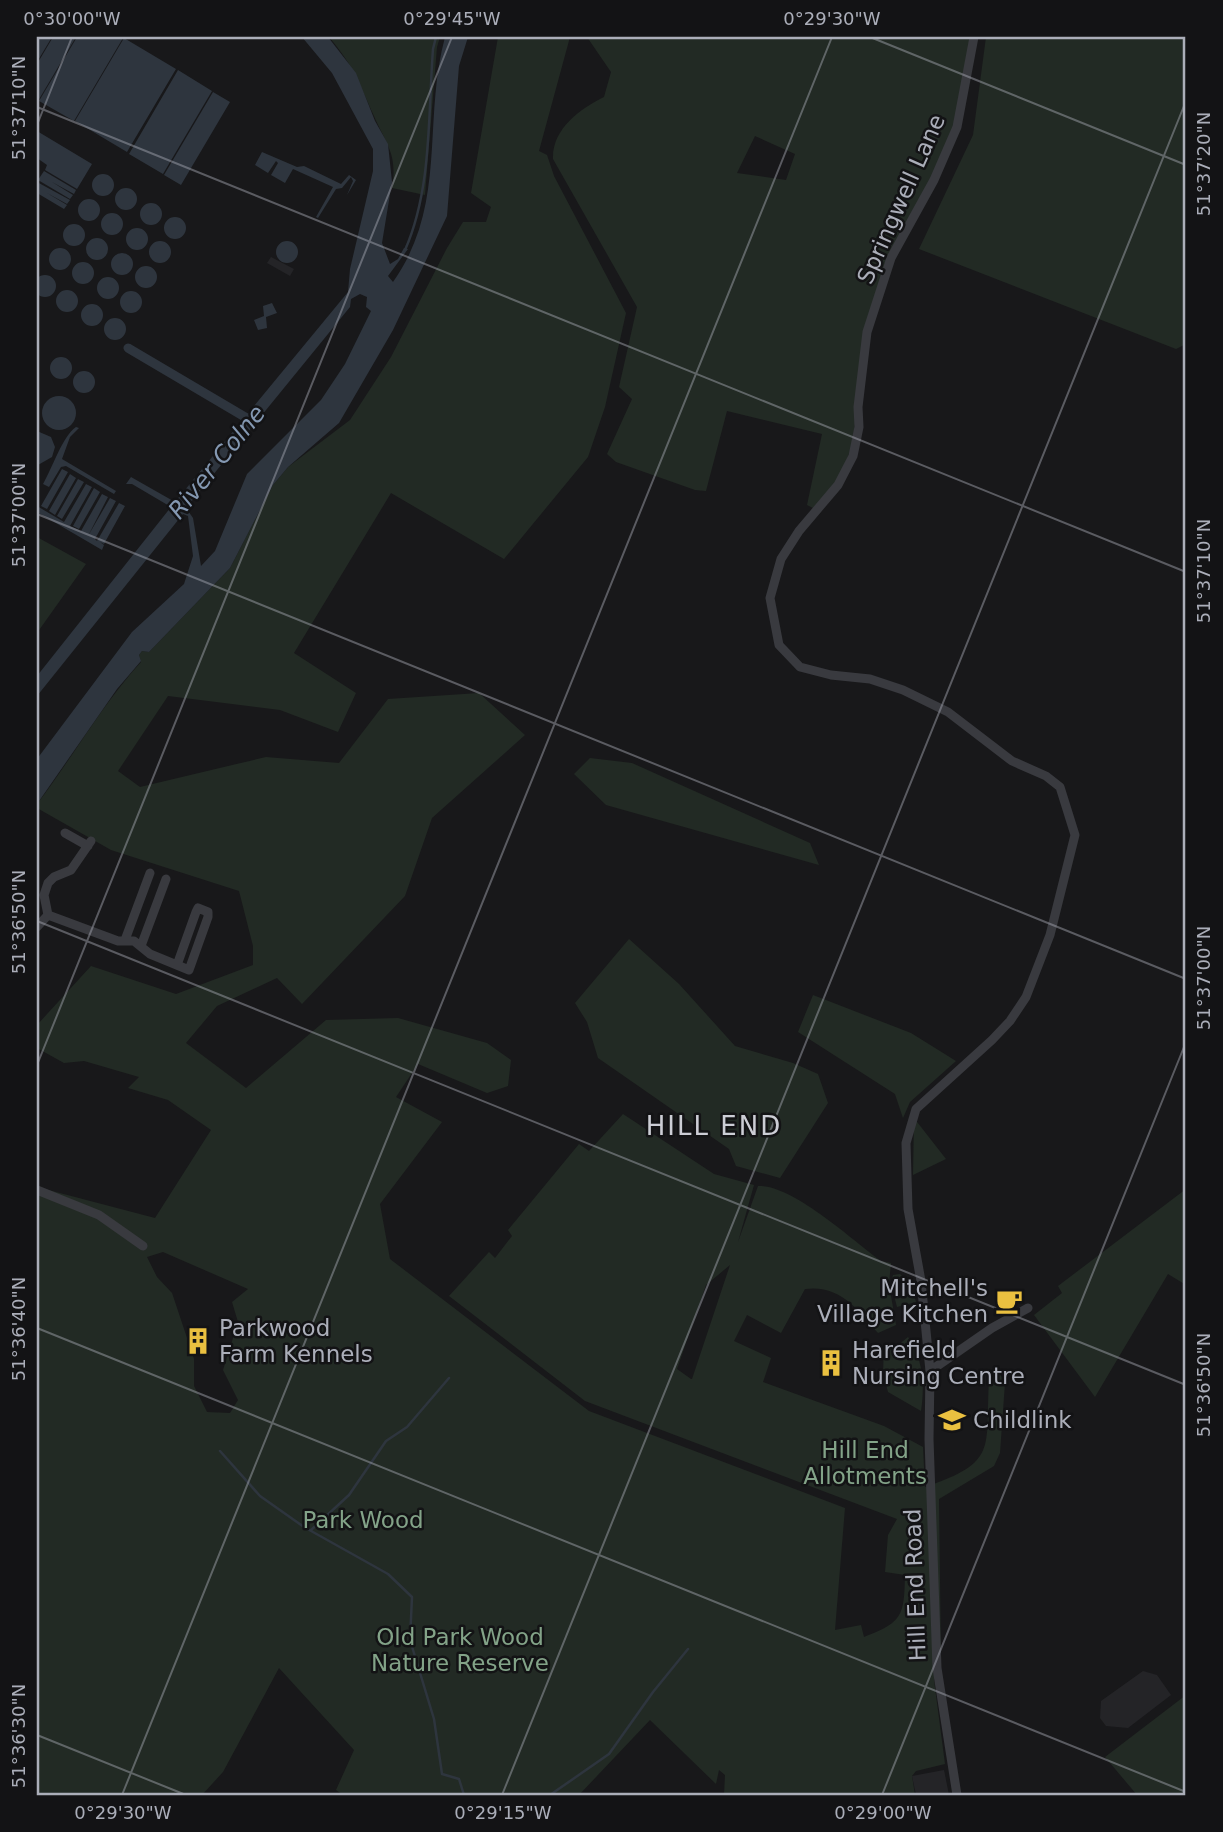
<svg xmlns="http://www.w3.org/2000/svg" width="1223" height="1832" font-family="'DejaVu Sans',sans-serif">
	<style>
		.built { fill: #242427 }
		.green { fill: #222a24; fill-rule: evenodd }
		.water { fill: #2e353e; fill-rule: evenodd }
		.lines { fill: none; stroke-linecap: round; stroke-linejoin: round }
		.stream { stroke: #2e353e; stroke-width: 2.5 }
		.canal { stroke: #2e353e; stroke-width: 9 }
		.minor { stroke: #393a3f; stroke-width: 9 }
		.ticks { fill: none; stroke: #abaeb9; stroke-width: 2; stroke-opacity: 0.45 }
		.labels { text-anchor: middle; stroke-width: 5; stroke-linejoin: round; paint-order: stroke }
		.street-label { font-size: 23px; fill: #abaeb9; stroke: #131315 }
		.poi-label { font-size: 23px; fill: #abaeb9; stroke: #131315; text-anchor: start }
		.park-label { font-size: 23px; fill: #83a388; stroke: #131315 }
		.water-label { font-size: 24px; font-style: italic; fill: #8498b2; stroke: #131315 }
		.quarter-label { font-size: 26px; letter-spacing: 2px; fill: #cccdd5; stroke: #131315 }
		.neatline { fill: none; stroke: #abaeb9; stroke-width: 2.5 }
		.ticks-label { font-size: 18px; text-anchor: middle; fill: #abaeb9 }
	</style>
	<rect width="100%" height="100%" fill="#18181a"/>
	<path class="built" d="M271,257L294,269L290,276L267,263Z
		M1143,1671L1157,1675L1171,1695L1128,1728L1106,1726L1100,1718L1101,1701Z
		M944,1770L949,1795H916L912,1776Z"/>
	<path class="green" d="M329,37H440L437,47L425,195L392,188C398,154 386,144 374,116C358,81 355,68 329,37Z
		M498,37H570L539,151L547,155L554,176L626,313L605,407L588,457L504,559L391,493L294,653L356,693L338,732L280,710L168,696L118,771L140,787L266,757L339,763L388,699L479,693L525,735L432,818L405,896L302,1004L277,978L217,1006L186,1043L246,1088L326,1020L398,1018L487,1043L511,1060L508,1086L487,1093L418,1064L396,1097L442,1122L380,1204L390,1259L589,1411L845,1508L835,1630L861,1625L864,1637C903,1622 904,1616 905,1575L885,1572L888,1535L897,1519L585,1401L449,1296L489,1252L495,1258L512,1236L508,1230L579,1144L589,1151L623,1114L714,1174L754,1185L738,1242L758,1186C793,1185 852,1240 881,1261L891,1263L889,1284L896,1325L878,1333C859,1310 839,1284 805,1289L781,1333L747,1315L734,1341L771,1358L763,1382L884,1426L923,1447L925,1487C999,1462 985,1449 989,1379L1000,1374L1005,1383L1000,1453L994,1466L939,1499L941,1658L934,1680L945,1764L916,1771L912,1776L915,1795H724L725,1775L719,1770L716,1784L650,1720L579,1795H343L336,1790L354,1750L279,1668L223,1772L202,1795H37V1187L155,1218L211,1130L168,1100L128,1088L139,1077L84,1061L64,1063L37,1048V1025L91,966L176,994L253,965V946L239,891L111,850L37,808V804C73,757 101,706 141,662L139,655L142,651L149,652L230,568L273,485L288,467L350,420L391,357L447,248L463,222H486L491,207L471,193ZM163,1252L248,1289L232,1302L238,1322L223,1370L238,1400L230,1413L207,1412L194,1386V1359L172,1293L157,1277L147,1257ZM730,1265L692,1379H691L677,1369L706,1285Z
		M587,37H973L958,118L931,185L885,263L869,319L852,446L839,479L817,510L807,505L822,434L727,411L706,491L695,490L616,462L607,454L632,399L619,387L637,307L553,159C552,129 580,109 604,97L611,72ZM755,136L795,154L786,180L737,173Z
		M986,37H1186V344L1176,349L919,249L973,135Z
		M37,537L86,564L37,633Z
		M590,758L632,763L810,843L819,865L606,805L574,774Z
		M629,939L679,984L735,1046L793,1063L818,1074L828,1103L780,1178L736,1166L729,1149L598,1058L587,1022L575,1003Z
		M813,995L911,1033L956,1061L910,1102L903,1118L895,1094L798,1032Z
		M914,1118L946,1159L913,1175Z
		M1186,1189V1285L1168,1274L1095,1397L1034,1315L1062,1293L1058,1286Z
		M900,1274L911,1284L916,1302L897,1307L891,1284L893,1275Z
		M908,1337C923,1358 925,1385 921,1411L888,1392L883,1373L884,1346H897Z
		M1186,1695V1795H1137L1105,1757Z"/>
	<path class="water" d="M37,37H52L37,62Z
		M53,37H76L38,101L37,64Z
		M77,37L123,38L74,121L39,101Z
		M302,37H328L356,73L375,121L388,144L392,182L382,243L390,264L398,259L404,248L408,249L388,276L393,282C448,204 422,123 445,37H468L459,66L447,216L393,330L339,423L288,467L273,485L230,568L149,652L142,651L139,655L141,661L117,689L37,804V759L132,632L184,584L193,556L188,516L183,514L37,696V676L171,507L132,484H126L131,477L175,502L348,292L350,269L373,171V149L332,73ZM360,294L367,297L366,307L371,311L345,364L321,400L247,474L215,551L201,566L193,518L186,508L350,307L351,299Z
		M124,38L176,69L127,152L75,121Z
		M178,70L212,91L163,174L129,154Z
		M213,92L230,102L181,185L164,175Z
		M37,131L92,164L77,189L45,170L47,165L37,158Z
		M262,152L297,167L304,166L341,184L349,175L356,180L347,195L353,181L351,177L342,188L336,189L318,218L316,217L333,187L293,169L285,183L271,175L278,163L276,161L268,173L255,165Z
		M44,171L76,190L74,194L52,182L73,195L70,199L38,180Z
		M92 185a11 11 0 1 1 22 0a11 11 0 1 1-22 0Z
		M37,182L70,200L67,204L47,193L67,205L64,209L37,193Z
		M115 199a11 11 0 1 1 22 0a11 11 0 1 1-22 0Z
		M78 210a11 11 0 1 1 22 0a11 11 0 1 1-22 0Z
		M140 214a11 11 0 1 1 22 0a11 11 0 1 1-22 0Z
		M101 224a11 11 0 1 1 22 0a11 11 0 1 1-22 0Z
		M164 228a11 11 0 1 1 22 0a11 11 0 1 1-22 0Z
		M63 235a11 11 0 1 1 22 0a11 11 0 1 1-22 0Z
		M126 239a11 11 0 1 1 22 0a11 11 0 1 1-22 0Z
		M86 249a11 11 0 1 1 22 0a11 11 0 1 1-22 0Z
		M276 252a11 11 0 1 1 22 0a11 11 0 1 1-22 0Z
		M149 252a11 11 0 1 1 22 0a11 11 0 1 1-22 0Z
		M49 259a11 11 0 1 1 22 0a11 11 0 1 1-22 0Z
		M111 264a11 11 0 1 1 22 0a11 11 0 1 1-22 0Z
		M72 273a11 11 0 1 1 22 0a11 11 0 1 1-22 0Z
		M135 277a11 11 0 1 1 22 0a11 11 0 1 1-22 0Z
		M34 286a11 11 0 1 1 22 0a11 11 0 1 1-22 0Z
		M97 288a11 11 0 1 1 22 0a11 11 0 1 1-22 0Z
		M56 301a11 11 0 1 1 22 0a11 11 0 1 1-22 0Z
		M120 302a11 11 0 1 1 22 0a11 11 0 1 1-22 0Z
		M272,303L277,313L266,317L267,328L258,330L254,320L264,316L263,306Z
		M81 315a11 11 0 1 1 22 0a11 11 0 1 1-22 0Z
		M104 329a11 11 0 1 1 22 0a11 11 0 1 1-22 0Z
		M50 368a11 11 0 1 1 22 0a11 11 0 1 1-22 0Z
		M73 382a11 11 0 1 1 22 0a11 11 0 1 1-22 0Z
		M42 413a17 17 0 1 1 34 0a17 17 0 1 1-34 0Z
		M76,427L79,428L70,437L62,459L116,491L114,494L66,466L61,467L49,487L43,484C53,467 62,437 76,427Z
		M37,431L51,437L55,447L52,457L38,465Z
		M62,469L68,472L47,509L41,506Z
		M70,474L76,478L55,515L49,511Z
		M78,479L84,482L62,519L57,516Z
		M86,484L92,487L70,526L81,531L102,494L108,497L88,536L110,498L116,501L95,539L97,541L119,503L125,506L104,544L100,542L104,545L102,550L37,512V506L64,522Z
		M94,488L100,492L79,529L73,526Z"/>
	<g class="lines">
		<path class="stream" d="M405,250C432,189 428,115 433,49L436,37
			M220,1451L260,1496L304,1527L388,1574L412,1597L410,1640L434,1719L442,1774L459,1779L464,1795
			M311,1530L349,1495L386,1441L407,1427L449,1378
			M550,1795L609,1754L653,1692L688,1649"/>
		<path class="canal" d="M128,348L250,420"/>
		<path class="minor" d="M65,833L88,846
			M48,915L118,941H134L150,954L189,970L208,917V912L198,908L196,912L177,965
			M37,927L48,915L44,895L48,883L54,877L71,870L91,841
			M125,940L150,873
			M141,946L166,879
			M37,1190L99,1215L143,1246
			M930,1371L992,1328L1028,1308
			M957,1795L937,1668L929,1439L930,1371L921,1281L908,1209L906,1143L916,1109L992,1040L1010,1021L1026,997L1050,935L1075,835L1060,787L1046,776L1012,761L948,712L903,690L870,679L831,675L800,667L779,645L770,598L781,559L799,531L838,485L853,456L859,427L858,407L867,332L891,258L934,180L957,127L974,37"/>
	</g>
	<path class="ticks" d="M870,37L1186,165M37,107L1186,572M37,125L72,37M37,514L1186,979M37,921L1186,1385M37,1065L452,37M37,1328L1186,1792M37,1735L186,1795M122,1795L832,37M502,1795L1186,101M882,1795L1186,1042"/>
	<defs>
		<symbol id="cafe-bare" viewBox="-9 -9 18 18"><path d="M-5.5-4.5H6V0H3Q3 3.5 0 3.5H-2.5Q-5.5 3.5-5.5 0ZM3-3.2v2h1.7v-2ZM-6 4.5H4V6H-6Z" fill="#eac040" stroke="#131315" stroke-width="2.5" paint-order="stroke"/></symbol>
		<symbol id="building-bare" viewBox="-9 -9 18 18"><path d="M-4-6H4V6H1V3H-1V6H-4ZM-2.5-4.3h1.7v1.8h-1.7ZM.8-4.3h1.7v1.8H.8ZM-2.5-1h1.7V.8h-1.7ZM.8-1h1.7V.8H.8Z" fill="#eac040" stroke="#131315" stroke-width="2.5" paint-order="stroke"/></symbol>
		<symbol id="school-bare" viewBox="-9 -9 18 18"><path d="M0-5L7-2L0 1L-7-2ZM-4 1L0 2.5L4 1V4Q0 6-4 4Z" fill="#eac040" stroke="#131315" stroke-width="2.5" paint-order="stroke"/></symbol>
	</defs>
	<g fill-rule="evenodd">
		<use href="#cafe-bare" x="990" y="1282" width="38" height="38"/>
		<use href="#building-bare" x="179" y="1322" width="38" height="38"/>
		<use href="#building-bare" x="812" y="1344" width="38" height="38"/>
		<use href="#school-bare" x="933" y="1401" width="38" height="38"/>
	</g>
	<g class="labels">
		<g class="street-label">
			<text transform="translate(901 199) rotate(-66)" y="8">Springwell Lane</text>
			<text transform="translate(915 1585) rotate(-92)" y="8">Hill End Road</text>
		</g>
		<g class="poi-label">
			<text x="988" y="1296" text-anchor="end">Mitchell's<tspan x="988" dy="26">Village Kitchen</tspan></text>
			<text x="219" y="1336">Parkwood<tspan x="219" dy="26">Farm Kennels</tspan></text>
			<text x="852" y="1358">Harefield<tspan x="852" dy="26">Nursing Centre</tspan></text>
			<text x="973" y="1428">Childlink</text>
		</g>
		<g class="park-label">
			<text x="865" y="1458">Hill End<tspan x="865" dy="26">Allotments</tspan></text>
			<text x="363" y="1528">Park Wood</text>
			<text x="460" y="1645">Old Park Wood<tspan x="460" dy="26">Nature Reserve</tspan></text>
		</g>
		<g class="water-label">
			<text transform="translate(217 462) rotate(-51)" y="8">River Colne</text>
		</g>
		<g class="quarter-label">
			<text x="714" y="1135">HILL END</text>
		</g>
	</g>
	<rect width="1223" height="1832" fill="none" stroke="#131315" stroke-width="77"/>
	<rect x="38" y="38" width="1146" height="1756" class="neatline"/>
	<g class="ticks-label">
		<text x="72" y="25">0°30'00"W</text>
		<text x="452" y="25">0°29'45"W</text>
		<text x="832" y="25">0°29'30"W</text>
		<text transform="translate(19 108) rotate(-90)" y="6">51°37'10"N</text>
		<text transform="translate(1204 164) rotate(-90)" y="6">51°37'20"N</text>
		<text transform="translate(19 515) rotate(-90)" y="6">51°37'00"N</text>
		<text transform="translate(1204 571) rotate(-90)" y="6">51°37'10"N</text>
		<text transform="translate(19 922) rotate(-90)" y="6">51°36'50"N</text>
		<text transform="translate(1204 978) rotate(-90)" y="6">51°37'00"N</text>
		<text transform="translate(19 1329) rotate(-90)" y="6">51°36'40"N</text>
		<text transform="translate(1204 1385) rotate(-90)" y="6">51°36'50"N</text>
		<text transform="translate(19 1736) rotate(-90)" y="6">51°36'30"N</text>
		<text x="123" y="1819">0°29'30"W</text>
		<text x="503" y="1819">0°29'15"W</text>
		<text x="883" y="1819">0°29'00"W</text>
	</g>
</svg>
